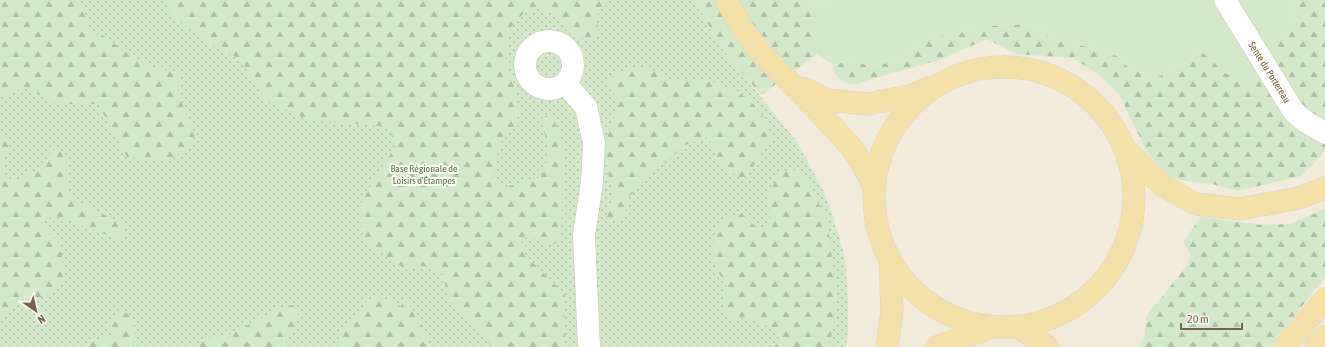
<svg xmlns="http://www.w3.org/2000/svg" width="1325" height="347" font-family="'Asap Condensed',sans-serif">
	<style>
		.residential { fill: #f2eadb }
		.grass { fill: url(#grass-dots) }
		.forest { fill: url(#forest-firs) }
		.garden { fill: #d3e9ca }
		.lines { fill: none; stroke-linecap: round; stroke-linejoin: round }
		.minor-casing { stroke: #cdc1b2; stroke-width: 23 }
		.major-casing { stroke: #d8d3ce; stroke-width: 23 }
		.minor { stroke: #fff; stroke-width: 22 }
		.major { stroke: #f4e1aa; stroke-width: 22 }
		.labels { text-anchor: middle; stroke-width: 4; stroke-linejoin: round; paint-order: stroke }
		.street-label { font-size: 10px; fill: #756250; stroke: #fefbf2 }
		.park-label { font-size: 10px; fill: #517949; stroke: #fefbf2 }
	</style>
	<defs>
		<pattern id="grass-dots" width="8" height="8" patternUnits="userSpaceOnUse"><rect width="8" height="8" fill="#d3e9ca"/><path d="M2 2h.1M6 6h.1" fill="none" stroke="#b0c0a6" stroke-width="1.8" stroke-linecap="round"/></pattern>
		<pattern id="forest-firs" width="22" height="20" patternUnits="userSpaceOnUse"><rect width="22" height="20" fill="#d3e9ca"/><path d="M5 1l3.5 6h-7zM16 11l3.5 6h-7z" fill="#b0c0a6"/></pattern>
	</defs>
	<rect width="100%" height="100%" fill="#fbf7ec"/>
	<path class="residential" d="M696,0H1325V347H846L848,332V298L845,257L834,219L825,194L798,143L729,57Z"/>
	<path class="grass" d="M0,0H696L713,34L729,57L798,143L825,194L834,219L845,257L848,298V332L846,347H0Z"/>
	<path class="forest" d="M0,0H80L90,30L104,36L130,55L154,69L179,72L178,92L194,136L189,149L164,161L127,157L98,104H62L48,101L30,88L12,91L0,98Z
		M163,0H607L603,3L597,16L598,30L593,39L576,38L567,31L557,17L540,8L523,14L511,27L505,62L513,82L520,113L512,130L502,141L496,158L494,173L501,188L540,178L546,168L547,144L541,119L552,113L560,136L563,149L561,240L552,245L525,235L520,245L527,257L565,294L564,307L565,347H493L447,296L444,275L428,266L402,267L363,240L360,206L373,181L395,147L389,127L309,120L266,101L240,59L208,43L175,18Z
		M696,0H828L807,3L814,18L817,54L761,95L729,57L713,34Z
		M1296,0H1325V150L1320,157L1301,176L1237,191L1208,183L1185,181L1168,176L1147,152L1119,94L1097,73L1072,58L1016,54L987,39L939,60L875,78L853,85L841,81L833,71L834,65L852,60L869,66L899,61L932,38L955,34L987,26L1026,24L1042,29L1049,38L1093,48L1117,56L1127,66L1153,79L1179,67L1202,52L1227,74L1278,56L1277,41L1295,28Z
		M641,67L656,71L668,79L712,81L748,98L762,115L772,137L744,181L717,162L715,148L706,138L685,145L645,180L629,197L624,216L615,221L606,216L613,195L606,164L604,146L620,101L603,81L625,70Z
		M0,136L6,139L11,149L6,155L1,167L8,178L18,180L25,173L43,169L48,156L57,147L67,156C66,166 65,182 69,191C74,203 111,217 123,224V241L56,216L44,219V227L61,245L64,278L54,290L36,301L13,303L0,323Z
		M792,169L799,173L808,182L827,220L836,288L834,324L829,347H775L780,336L767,326L754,321L745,316L731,321C719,310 722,302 728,289L716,268L712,254L715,232L724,218L742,214L756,227L766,229L770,217L769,194L780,172Z
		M1325,209V277L1270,347H1139L1145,335L1146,316L1187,266L1191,254L1183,242L1201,217L1262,225L1290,224Z
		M381,297L393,301L401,307L404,299L418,316L431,347H338L344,326C358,319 363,314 367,299Z
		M295,305L299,318L285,339L288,347H197L207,338L225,337L285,306Z
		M120,309L132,317L135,328L134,347H88V344L102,338L112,336L109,321Z"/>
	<path class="garden" d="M828,0H1296L1295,28L1277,41L1278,56L1275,71L1246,84L1227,74L1202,52L1179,67L1153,79L1127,66L1117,56L1093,48L1049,38L1042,29L1026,24L987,26L955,34L932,38L899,61L869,66L852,60L834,65L817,54L814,18L807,3Z"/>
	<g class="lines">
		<defs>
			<path id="minor" d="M1225,0L1294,112L1306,122L1325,133
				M525 65a24 24 0 1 1 48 0a24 24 0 1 1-48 0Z
				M565,83L586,107L594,143L592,182L584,235L589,347"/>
			<path id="major" d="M726,0L743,29L762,54L819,112L852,148L872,181L874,192
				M874 197a130 130 0 1 1 260 0a130 130 0 1 1-260 0Z
				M802,88L828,100L867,104L909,96L928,88
				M1125,149L1163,186L1196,204L1240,209L1299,198L1325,188
				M1017,326L1048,347
				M887,347L892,312L890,259
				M936,347L993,327
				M1285,347L1325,299
				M1316,347L1325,337"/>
		</defs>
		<use href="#minor" class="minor-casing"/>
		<use href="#major" class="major-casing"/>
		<use href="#minor" class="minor"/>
		<use href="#major" class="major"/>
	</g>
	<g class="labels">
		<g class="street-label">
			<text transform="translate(1270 72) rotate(58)" y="4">Sente du Portereau</text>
		</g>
		<g class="park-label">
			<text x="424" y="172">Base Régionale de<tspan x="424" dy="12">Loisirs d'Étampes</tspan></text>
		</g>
	</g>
	<g transform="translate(36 311) rotate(146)" stroke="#fefbf2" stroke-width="3" paint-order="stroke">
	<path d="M0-3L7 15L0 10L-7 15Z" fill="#756250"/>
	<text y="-6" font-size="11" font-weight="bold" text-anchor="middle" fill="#756250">N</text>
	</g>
	<path d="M1181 323v6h61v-6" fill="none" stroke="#756250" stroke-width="2"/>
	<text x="1187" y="323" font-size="12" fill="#756250" stroke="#fefbf2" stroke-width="3" paint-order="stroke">20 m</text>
</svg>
